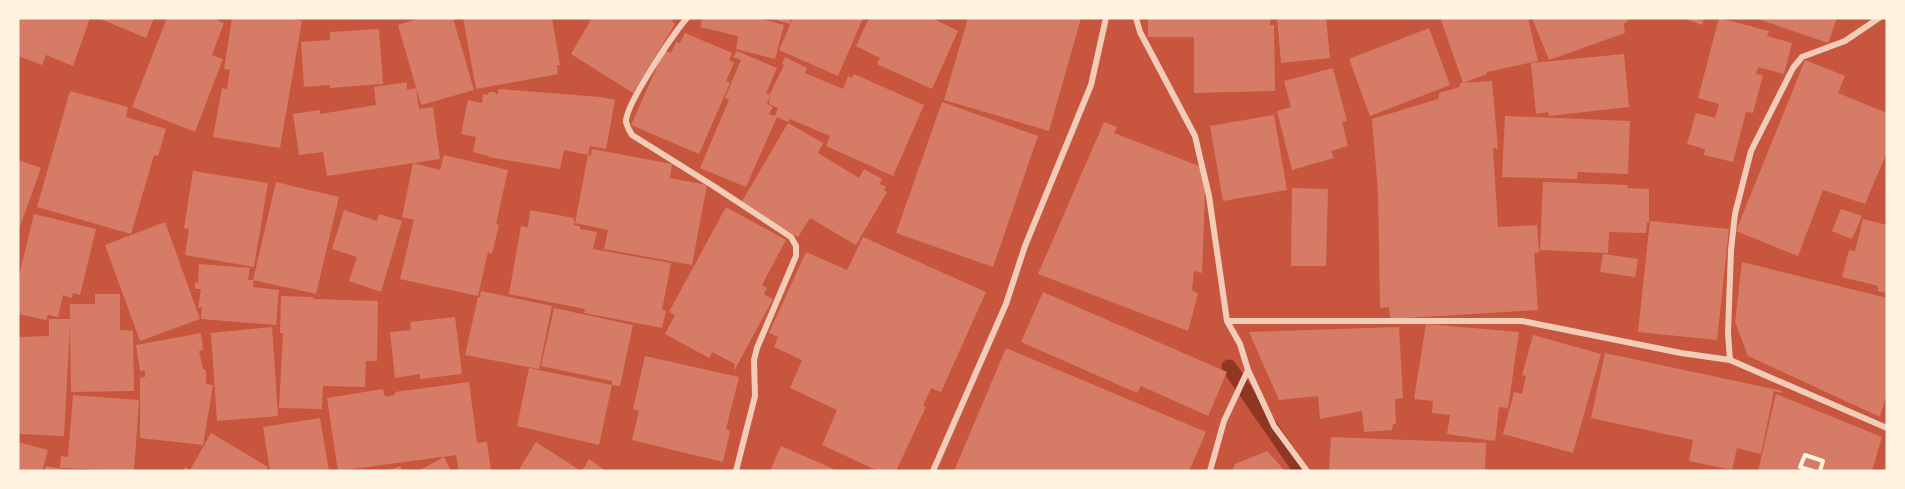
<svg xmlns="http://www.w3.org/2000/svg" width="1905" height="489" font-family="Raleway,sans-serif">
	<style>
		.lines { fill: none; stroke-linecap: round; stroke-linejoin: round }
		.stream { stroke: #8f3625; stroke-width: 15 }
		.building { fill: #d67c66 }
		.path { stroke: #fff3e0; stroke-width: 4 }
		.minor { stroke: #f1ccb7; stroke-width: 6 }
	</style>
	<rect width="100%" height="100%" fill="#c8553d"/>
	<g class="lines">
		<path class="stream" d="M1229,367L1301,471"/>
	</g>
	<path class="building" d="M18,18H90L73,66L46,55L42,65L18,56Z
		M98,18H154L146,38Z
		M167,18H217V20L224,23L212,55L223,59L195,132L132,107Z
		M232,18H287L302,21L280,148L213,137L222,88L227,89L230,70L224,69Z
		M421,18H453L474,90L421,105L398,25Z
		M463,18H552L560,65H557L558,74L476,89Z
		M592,18H674L672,21L675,24L633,93L571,54Z
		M703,18H758L784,25L775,59L736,49L738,36L700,27Z
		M770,18H791L790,24Z
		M793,18H863L838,76L779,50Z
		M869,18H932L958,31L932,89L877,64L880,58L856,46Z
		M968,18H1081L1049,131L944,100Z
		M1148,18H1270V25H1274L1275,91L1194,93V37H1148Z
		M1277,18H1326L1330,58L1281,63Z
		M1446,18H1528L1538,61L1487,72V74L1463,83L1441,20Z
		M1532,18H1631L1624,24L1625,33L1549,60Z
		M1683,18H1704L1702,25Z
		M1719,18L1769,31L1767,36L1792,43L1784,74L1758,67L1756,74L1763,75L1753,113L1746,112L1733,162L1704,155L1705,149L1687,144L1696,113L1715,118L1719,104L1698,98Z
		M1755,18H1837L1828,43Z
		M1429,28L1450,85L1370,116L1349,59Z
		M379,29L383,84L330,88V85L304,87L301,42L330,40V32Z
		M685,33L732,53L729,60L734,63L726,81L730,83L699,154L631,125L664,51L671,53L676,42L680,43Z
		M737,51L777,68L766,93L770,95L767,104L773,107L769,114L775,116L778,108L769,104L770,94L784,65L782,64L785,57L807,68L805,73L843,89L848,76L852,78L854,74L924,105L893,176L826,146L830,136L790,119L788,122L777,117L746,187L700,168L729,100L725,98L741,60L733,57Z
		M1624,54L1629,107L1549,116L1548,112L1536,114L1531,63Z
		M1805,60L1845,76L1838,93L1887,113V152L1865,204L1823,190L1798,256L1736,231Z
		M1333,68L1347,121L1342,122L1348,146L1331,151L1334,158L1292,170L1277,111L1291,107L1284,81Z
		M1492,81L1498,149L1493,148L1498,227L1537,225L1539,252L1534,253L1538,310L1390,319L1389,307L1380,308L1378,191L1372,119L1438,99L1439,93L1460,87V83Z
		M407,82V90L416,88L419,109L433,107L440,159L327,176L323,152L299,155L293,114L320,110V114L376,105L374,87Z
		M499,89L601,97L615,100L606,149L590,146L588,155L564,150L560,169L488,157L489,156L473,152L476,137L461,134L468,100L482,103L483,94L488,95L489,92H495L497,95Z
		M70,91L128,107L126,117L166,129L158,156L154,155L131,234L37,207Z
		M942,102L1038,136L993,267L896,233Z
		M1274,115L1287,190L1223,201L1210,126Z
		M1505,116L1630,121L1628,174L1578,172L1577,179L1502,177Z
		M1104,122L1117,127L1114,133L1199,166L1205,192L1202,273L1194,271L1192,290L1198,294L1188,331L1038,274Z
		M788,123L823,143L818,153L859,178L864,169L882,179L880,184L886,187L884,190L887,192L856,245L810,218L798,237L741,203Z
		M592,149L672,164L670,178L707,185L692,265L604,249L608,230L575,223L588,155L591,156Z
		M444,155L508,170L496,224L499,225L492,254L488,252L478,296L400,279L414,220L402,217L413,163L440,170Z
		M18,160L41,168L18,232Z
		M193,171L268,183L254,267L185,255L189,229L184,228Z
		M276,182L339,197L316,294L253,280Z
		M1543,182L1628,185L1627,188L1649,189V222H1647L1646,233L1609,232L1608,253L1540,250Z
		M1292,188L1328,189L1326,266H1291Z
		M726,207L786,240L762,285L767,288L764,294L773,299L734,371L735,364L712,352L709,358L665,334L675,315L669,312Z
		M1841,209L1862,216L1852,239L1832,231Z
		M344,210L377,221L379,214L402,221L381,292L349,281L357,257L332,249Z
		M530,210L574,218V225L580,226V229L597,232L593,249L671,263L662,310L666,311L662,328L584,313L585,309L509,294L521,226L528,227Z
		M34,214L96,229L80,295L73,293L72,298L63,295L58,317L48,315L46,320L18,314V280Z
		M1863,219L1887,225V293L1878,291V286L1842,277L1849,250L1855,251Z
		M1650,221L1729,229L1717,340L1638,332Z
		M165,222L200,319L140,341L105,245Z
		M863,237L986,292L941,392L931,388L923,406L926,407L896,471H878L822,445L837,410L790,388L802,360L774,347L778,337L769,333L806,252L847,270Z
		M1603,254L1638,259L1635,277L1600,272Z
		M1742,262L1887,298V392L1880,417L1748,356L1735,322Z
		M199,264L250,268L248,280H254L253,287L279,290L276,325L201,319L202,307L198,308L201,289H195V282L198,283Z
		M481,291L552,306L539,369L465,355L478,297H482H480Z
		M1043,292L1227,372L1208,416L1141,386L1137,393L1021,342Z
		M95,294H120V330L133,331L134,391L71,392L70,324L64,436L18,434L19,337L49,336V319H70V304H95Z
		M281,296L314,297L313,299L378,301L377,361H366L365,387L323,386L322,409L279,408L283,333H280Z
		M554,308L633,325L620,386L612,385V381L541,366Z
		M455,317L462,374L420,379V374L395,378L390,332L411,330L410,322Z
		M1426,324L1519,332L1508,408L1499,407L1495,441L1447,434L1450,415L1432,413L1433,401L1414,399Z
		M272,327L278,416L217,421L211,333Z
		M1399,327L1403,398L1395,399L1396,424H1393L1392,430L1364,432L1362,411L1320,419L1318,396L1279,400L1249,332Z
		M201,333L203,350L199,351L203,369L206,370V384L213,385L203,445L140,438V378L145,377V370L140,371L136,345Z
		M1533,335L1601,354L1573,453L1503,434L1514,392L1522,394L1526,376L1522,375Z
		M1006,348L1206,432L1189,471H954Z
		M1605,353L1782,391V393L1774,391L1761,454L1737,448L1732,470L1689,461L1693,440L1591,418Z
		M645,356L739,377L726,429L730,431L723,462L632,440L639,411L633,409Z
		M529,368L612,385L599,445L517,426Z
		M469,382L477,443L487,442L491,471H459L456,455L338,471L327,398L383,389L385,397L395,395V392Z
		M1776,394L1882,437L1872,471H1758Z
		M73,395L139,400L134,471L60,468L61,456L68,457Z
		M320,418L329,471H270L263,427Z
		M211,433L268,467L266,471H183L185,467L190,470Z
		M1331,437L1486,443L1485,471H1329Z
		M18,442L48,450L42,471H18Z
		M536,442L581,471H518Z
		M781,446L838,471H770Z
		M1267,451L1285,471H1232L1235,464Z
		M444,457L451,471H418Z
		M589,459L606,471H582Z
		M46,466L66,470L65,471H44Z
		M400,466L402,471H388Z"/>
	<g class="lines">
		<path class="path" d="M1813,471L1800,467L1805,455L1823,461L1820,471"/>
		<path class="minor" d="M687,18C674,33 625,105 626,122C627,126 630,132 632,135L715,187L791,237L796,246V256L757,348L754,360L755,396L736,471
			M1136,18L1140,32L1195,136L1209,196L1227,321L1240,344L1248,370L1224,421L1210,471
			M1227,321H1522L1681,353L1730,360L1887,428
			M1730,360L1728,333L1731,250L1735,214L1751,151L1793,68L1802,57L1845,41L1879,18
			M1248,370L1274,426L1307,471
			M933,471L1006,304L1025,246L1091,85L1106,18"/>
	</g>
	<rect width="1905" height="489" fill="none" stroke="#fff3e0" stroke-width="39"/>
</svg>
